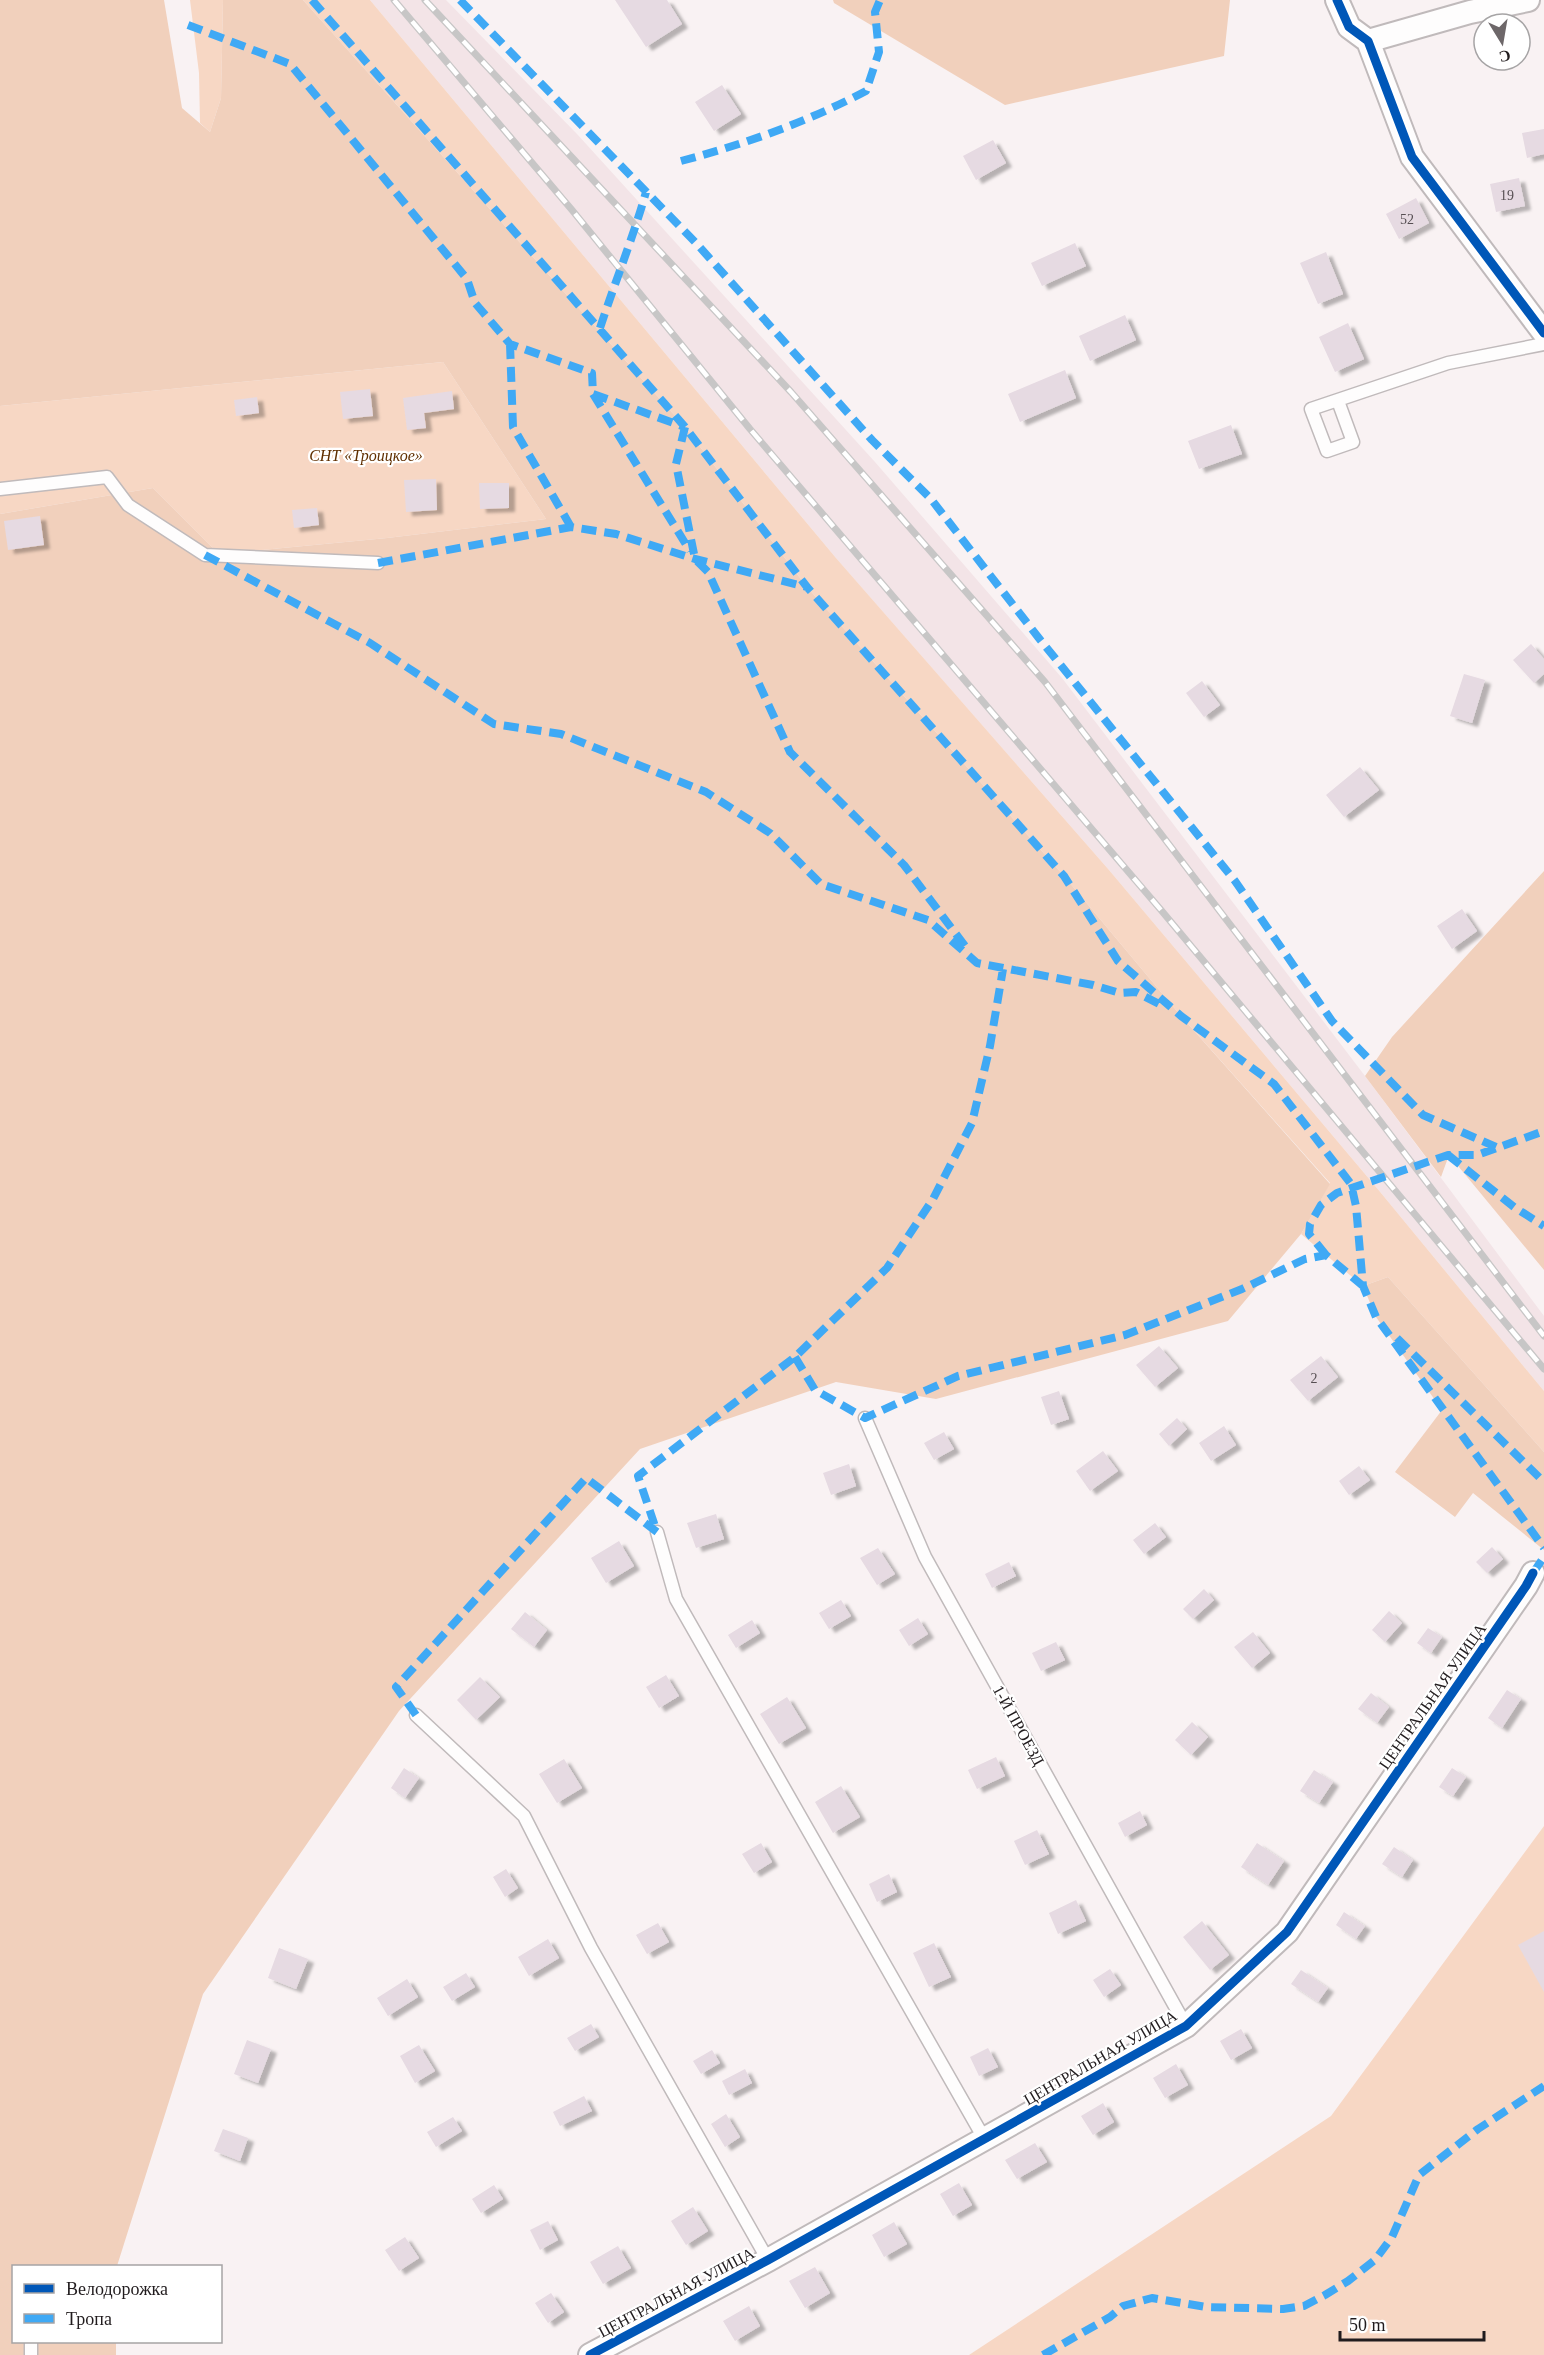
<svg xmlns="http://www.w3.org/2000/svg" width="1544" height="2355" font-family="Georgia,serif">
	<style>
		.built { fill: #f3e4e7 }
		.green { fill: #f7d7c4 }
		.forest { fill: #f1d0bc }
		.building { fill: #e6dae2; filter: url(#shadow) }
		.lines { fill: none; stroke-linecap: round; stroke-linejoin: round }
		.service-casing { stroke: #c0babb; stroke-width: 15 }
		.minor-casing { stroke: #c0babb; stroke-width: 26 }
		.service { stroke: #fefdfd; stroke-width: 12 }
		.minor { stroke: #fefdfd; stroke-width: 22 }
		.rail-casing { stroke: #c7c6c6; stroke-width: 7 }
		.rail { stroke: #fff; stroke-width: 4.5; stroke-dasharray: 14; stroke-linecap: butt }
		.quiet { stroke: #3fa9f5; stroke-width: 8; stroke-dasharray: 15 8; stroke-linecap: butt }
		.cycleway-casing { stroke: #fff; stroke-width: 13 }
		.cycleway { stroke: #0057b8; stroke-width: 9 }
		.labels { text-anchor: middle; stroke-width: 4.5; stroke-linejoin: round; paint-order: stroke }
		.number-label { font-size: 14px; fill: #564e52 }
		.park-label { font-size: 16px; font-style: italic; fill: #602f00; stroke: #fff }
		.street-label { font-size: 16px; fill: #211c1e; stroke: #fff }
	</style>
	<defs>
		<filter id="shadow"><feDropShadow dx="6" dy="4" stdDeviation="1.5" flood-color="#0004"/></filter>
	</defs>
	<rect width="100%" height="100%" fill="#f9f2f3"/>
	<path class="built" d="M370,0H446L577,134L875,462L1062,678L1365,1076L1544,1316V1391L1381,1193L1109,870L836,558Z"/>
	<path class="green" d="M190,0H223L221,98L210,132L200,123L199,73Z
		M303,0H370L836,558L1109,870L1381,1193L1544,1391V1452L1388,1277L1363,1286L1301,1234L1330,1183L1181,1016L1064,876L807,587L685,427Z
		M443,362L546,519L387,538L219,554L153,488L0,514V406Z
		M1544,1826V2355H969L1331,2116Z"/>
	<path class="forest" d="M0,0H164L182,108L210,132L221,98L223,0H303L685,427L807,587L1064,876L1181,1016L1330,1184L1301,1234L1228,1321L936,1399L836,1382L640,1449L399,1711L203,1994L117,2266H14V2342H116V2355H0V514L153,488L219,554L387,538L546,519L443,362L0,406Z
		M833,0H1230L1224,56L1005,105L834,3Z
		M1544,871V1270L1449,1155L1441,1177L1365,1076L1392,1037Z
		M1388,1277L1544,1452V1550L1473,1493L1455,1517L1395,1472L1442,1410L1376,1317L1363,1286Z"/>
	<path class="building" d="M615,0H667L682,24L646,47Z
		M722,85L741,114L714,131L695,102Z
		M1544,129V154L1527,158L1522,133Z
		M993,140L1006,163L976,180L963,156Z
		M1519,178L1525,206L1496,212L1490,184Z
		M1416,198L1429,223L1399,239L1386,214Z
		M1075,243L1086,266L1042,286L1031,263Z
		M1326,252L1343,294L1318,304L1300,263Z
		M1125,315L1136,340L1090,361L1079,336Z
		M1348,323L1364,359L1335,372L1319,337Z
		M1065,370L1076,398L1020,422L1008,394Z
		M370,389L373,416L343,419L340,392Z
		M452,391L454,409L424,413L426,428L407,430L403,398Z
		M257,397L259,413L236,416L234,400Z
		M1231,425L1242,454L1199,469L1188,441Z
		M436,479L437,510L406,512L404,480Z
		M479,483H509V508L480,509Z
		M317,508L319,525L294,528L292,510Z
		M40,516L44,545L8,550L4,521Z
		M1531,644L1544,659V674L1534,683L1513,660Z
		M1464,674L1485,680L1472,723L1450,716Z
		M1202,681L1220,705L1204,717L1186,693Z
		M1360,767L1379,790L1344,817L1326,795Z
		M1462,909L1477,931L1452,949L1437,926Z
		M1159,1346L1178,1368L1155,1387L1136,1365Z
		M1321,1356L1338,1377L1308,1401L1290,1380Z
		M1059,1391L1069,1419L1051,1425L1041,1397Z
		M1177,1418L1187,1429L1169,1446L1159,1434Z
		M1224,1426L1236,1445L1211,1461L1199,1443Z
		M944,1432L954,1449L934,1460L924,1443Z
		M1103,1451L1118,1471L1090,1491L1076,1471Z
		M849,1464L856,1486L831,1495L823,1473Z
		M1359,1466L1370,1480L1349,1495L1339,1481Z
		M716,1514L724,1539L696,1548L687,1523Z
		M1155,1523L1166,1537L1144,1554L1133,1540Z
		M619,1541L634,1566L606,1583L591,1558Z
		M1492,1547L1503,1559L1487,1573L1476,1562Z
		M878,1548L895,1574L877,1585L860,1558Z
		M1009,1562L1016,1576L992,1588L985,1574Z
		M1204,1589L1214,1600L1193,1619L1183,1609Z
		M841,1600L851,1616L829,1629L819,1613Z
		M1389,1611L1402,1623L1385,1642L1372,1630Z
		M525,1612L547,1630L534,1647L511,1629Z
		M918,1618L928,1634L909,1646L899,1630Z
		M752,1620L760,1633L736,1648L728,1635Z
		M1428,1628L1442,1637L1431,1653L1417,1643Z
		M1253,1632L1270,1653L1252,1668L1234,1647Z
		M1056,1642L1065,1660L1041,1671L1032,1653Z
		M666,1675L679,1696L659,1708L646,1687Z
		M480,1677L500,1697L476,1720L457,1700Z
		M1507,1690L1521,1699L1502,1728L1488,1718Z
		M1371,1693L1389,1707L1377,1723L1358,1709Z
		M787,1697L806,1728L779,1744L760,1714Z
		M1192,1722L1208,1737L1191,1755L1175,1740Z
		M996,1757L1005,1776L977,1789L968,1770Z
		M564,1759L582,1788L557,1803L539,1774Z
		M404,1768L419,1778L405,1798L391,1788Z
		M1452,1768L1466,1777L1453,1796L1439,1787Z
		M1314,1770L1333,1782L1319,1803L1300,1791Z
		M841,1786L860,1817L833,1833L815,1802Z
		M1140,1811L1147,1825L1125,1837L1118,1823Z
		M1037,1830L1049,1854L1025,1865L1014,1841Z
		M761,1843L772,1862L754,1873L742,1854Z
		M1257,1843L1284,1861L1268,1885L1241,1867Z
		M1394,1847L1413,1860L1402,1877L1382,1864Z
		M506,1869L518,1888L505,1897L493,1877Z
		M889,1874L897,1892L877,1902L869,1884Z
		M1076,1900L1086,1921L1058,1934L1049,1913Z
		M1344,1912L1365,1926L1356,1939L1336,1925Z
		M1202,1921L1229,1955L1210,1970L1183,1937Z
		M658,1923L669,1942L647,1954L636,1935Z
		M1544,1931V1992L1518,1945Z
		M548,1939L559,1958L529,1976L518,1957Z
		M934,1943L951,1977L929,1987L913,1953Z
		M279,1948L308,1959L296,1989L268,1978Z
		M1110,1969L1121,1985L1104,1997L1093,1980Z
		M1301,1970L1328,1988L1318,2002L1291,1984Z
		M466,1973L475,1987L452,2001L443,1987Z
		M407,1979L418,1997L388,2016L377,1998Z
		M591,2024L599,2037L575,2051L567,2038Z
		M1241,2029L1252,2048L1231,2060L1220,2041Z
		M247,2040L271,2049L258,2083L234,2074Z
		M419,2045L435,2071L415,2083L400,2056Z
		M988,2048L998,2067L979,2076L970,2057Z
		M712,2050L720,2063L701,2074L693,2061Z
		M1176,2064L1188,2085L1165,2098L1153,2078Z
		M745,2069L752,2083L729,2095L722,2081Z
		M584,2096L592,2111L560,2126L553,2112Z
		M1103,2103L1114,2122L1093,2135L1081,2116Z
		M726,2114L740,2137L725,2147L711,2124Z
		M453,2117L462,2131L436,2147L427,2132Z
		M223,2129L248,2138L240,2161L214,2151Z
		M1035,2143L1047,2162L1017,2179L1005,2160Z
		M959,2183L972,2205L953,2216L940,2194Z
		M494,2185L503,2199L481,2213L472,2199Z
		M693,2207L708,2231L686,2245L671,2221Z
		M548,2221L558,2240L540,2250L530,2230Z
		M894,2222L907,2244L884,2257L872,2235Z
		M405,2237L419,2258L399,2271L385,2250Z
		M618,2246L631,2268L603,2284L590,2262Z
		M815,2267L830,2293L805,2308L789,2281Z
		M551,2293L564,2312L548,2323L535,2303Z
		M749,2306L760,2326L735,2341L723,2321Z"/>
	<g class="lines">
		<defs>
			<path id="service" d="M1338,401L1353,442L1327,451L1311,409L1448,363L1544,344
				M0,489L107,477L128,505L205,555L378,563
				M865,1418L925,1557L1186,2026
				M657,1532L676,1599L985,2140
				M416,1715L524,1816L591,1948L768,2260
				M31,2355V2342"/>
			<path id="minor" d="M1337,0L1349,27L1368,41L1412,157L1544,333
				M1368,41L1470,12L1528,0
				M590,2355L768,2260L1186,2026L1287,1932L1526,1586L1533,1573"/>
		</defs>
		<use href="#service" class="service-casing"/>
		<use href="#minor" class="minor-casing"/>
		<use href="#service" class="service"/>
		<use href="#minor" class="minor"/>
		<defs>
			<path id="rail" d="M394,0L572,210L750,429L1161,910L1544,1369
				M425,0L791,392L1045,682L1544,1336"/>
		</defs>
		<use href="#rail" class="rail-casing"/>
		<use href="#rail" class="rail"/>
		<path class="quiet" d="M312,0L685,427L807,587L1064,876L1118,961L1181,1016L1274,1084L1351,1184L1356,1206L1363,1286L1376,1317L1544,1548
			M460,0L696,243L872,440L931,499L1038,637L1235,881L1332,1021L1423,1115L1496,1147
			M188,25L290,64L467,279L475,303L510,344L592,373L593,394L682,426
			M681,161C745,144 807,122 866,91L879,52L875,12L880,0
			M600,328C615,282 633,238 646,192
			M510,344L513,427L571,527
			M593,394L690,551
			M685,427L676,464L695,559L708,572L790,752L904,865L965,946
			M205,555L370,643L494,724L561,734L706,792L770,833L821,884L928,920L977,963L1093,985L1120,993L1136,992L1165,1007
			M378,563L571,527L616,534L695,559L807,587
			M1448,1155L1514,1207L1544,1226
			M1326,1255L1309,1234L1310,1224L1321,1205L1337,1193L1448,1155H1477L1544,1131
			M1397,1338L1544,1482
			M795,1357L815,1390L865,1418L958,1376L1125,1335L1242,1289L1305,1259L1326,1255L1363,1286
			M1533,1573L1544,1557
			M416,1715L396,1687L586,1478L657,1532L638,1476L795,1357L887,1268L933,1199L972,1123L990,1046L1003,969
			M1043,2355L1110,2317L1123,2306L1152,2298L1206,2307L1283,2309L1304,2306L1325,2295L1348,2281L1375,2260L1392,2237L1419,2175L1478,2129L1544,2086"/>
		<defs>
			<path id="cycleway" d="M1337,0L1349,27L1368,41L1412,157L1544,333
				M590,2355L768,2260L1186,2026L1287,1932L1526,1586L1533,1573"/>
		</defs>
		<use href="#cycleway" class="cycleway-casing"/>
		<use href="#cycleway" class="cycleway"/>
	</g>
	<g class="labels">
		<g class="number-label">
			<text x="1507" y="200">19</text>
			<text x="1407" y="224">52</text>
			<text x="1314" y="1383">2</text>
		</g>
		<g class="park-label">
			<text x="366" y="461">СНТ «Троицкое»</text>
		</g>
		<g class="street-label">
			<text transform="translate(1432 1696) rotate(-55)" y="6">ЦЕНТРАЛЬНАЯ УЛИЦА</text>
			<text transform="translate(1019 1725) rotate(61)" y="6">1-Й ПРОЕЗД</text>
			<text transform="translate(1100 2057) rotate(-30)" y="6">ЦЕНТРАЛЬНАЯ УЛИЦА</text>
			<text transform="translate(676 2292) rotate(-28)" y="6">ЦЕНТРАЛЬНАЯ УЛИЦА</text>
		</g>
	</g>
	<rect x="12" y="2265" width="210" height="78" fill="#ffffff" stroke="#a6a4a5" stroke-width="1.5"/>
	<rect x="24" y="2284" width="30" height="9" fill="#0057b8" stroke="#a6a4a5" stroke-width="1.5"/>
	<text x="66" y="2295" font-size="18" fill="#211c1e">Велодорожка</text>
	<rect x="24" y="2314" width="30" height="9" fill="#3fa9f5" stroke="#a6a4a5" stroke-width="1.5"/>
	<text x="66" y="2325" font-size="18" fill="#211c1e">Тропа</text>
	<g transform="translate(1502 42) rotate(169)"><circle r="28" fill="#ffffff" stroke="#a6a4a5" stroke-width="1.5"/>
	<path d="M0-4.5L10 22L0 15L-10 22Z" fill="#6d6769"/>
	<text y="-9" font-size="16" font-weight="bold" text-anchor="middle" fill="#211c1e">С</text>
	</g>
	<path d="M1340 2331v9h144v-9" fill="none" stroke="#211c1e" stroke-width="3"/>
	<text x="1349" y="2331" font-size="18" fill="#211c1e" stroke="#ffffff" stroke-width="4.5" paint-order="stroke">50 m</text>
</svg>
